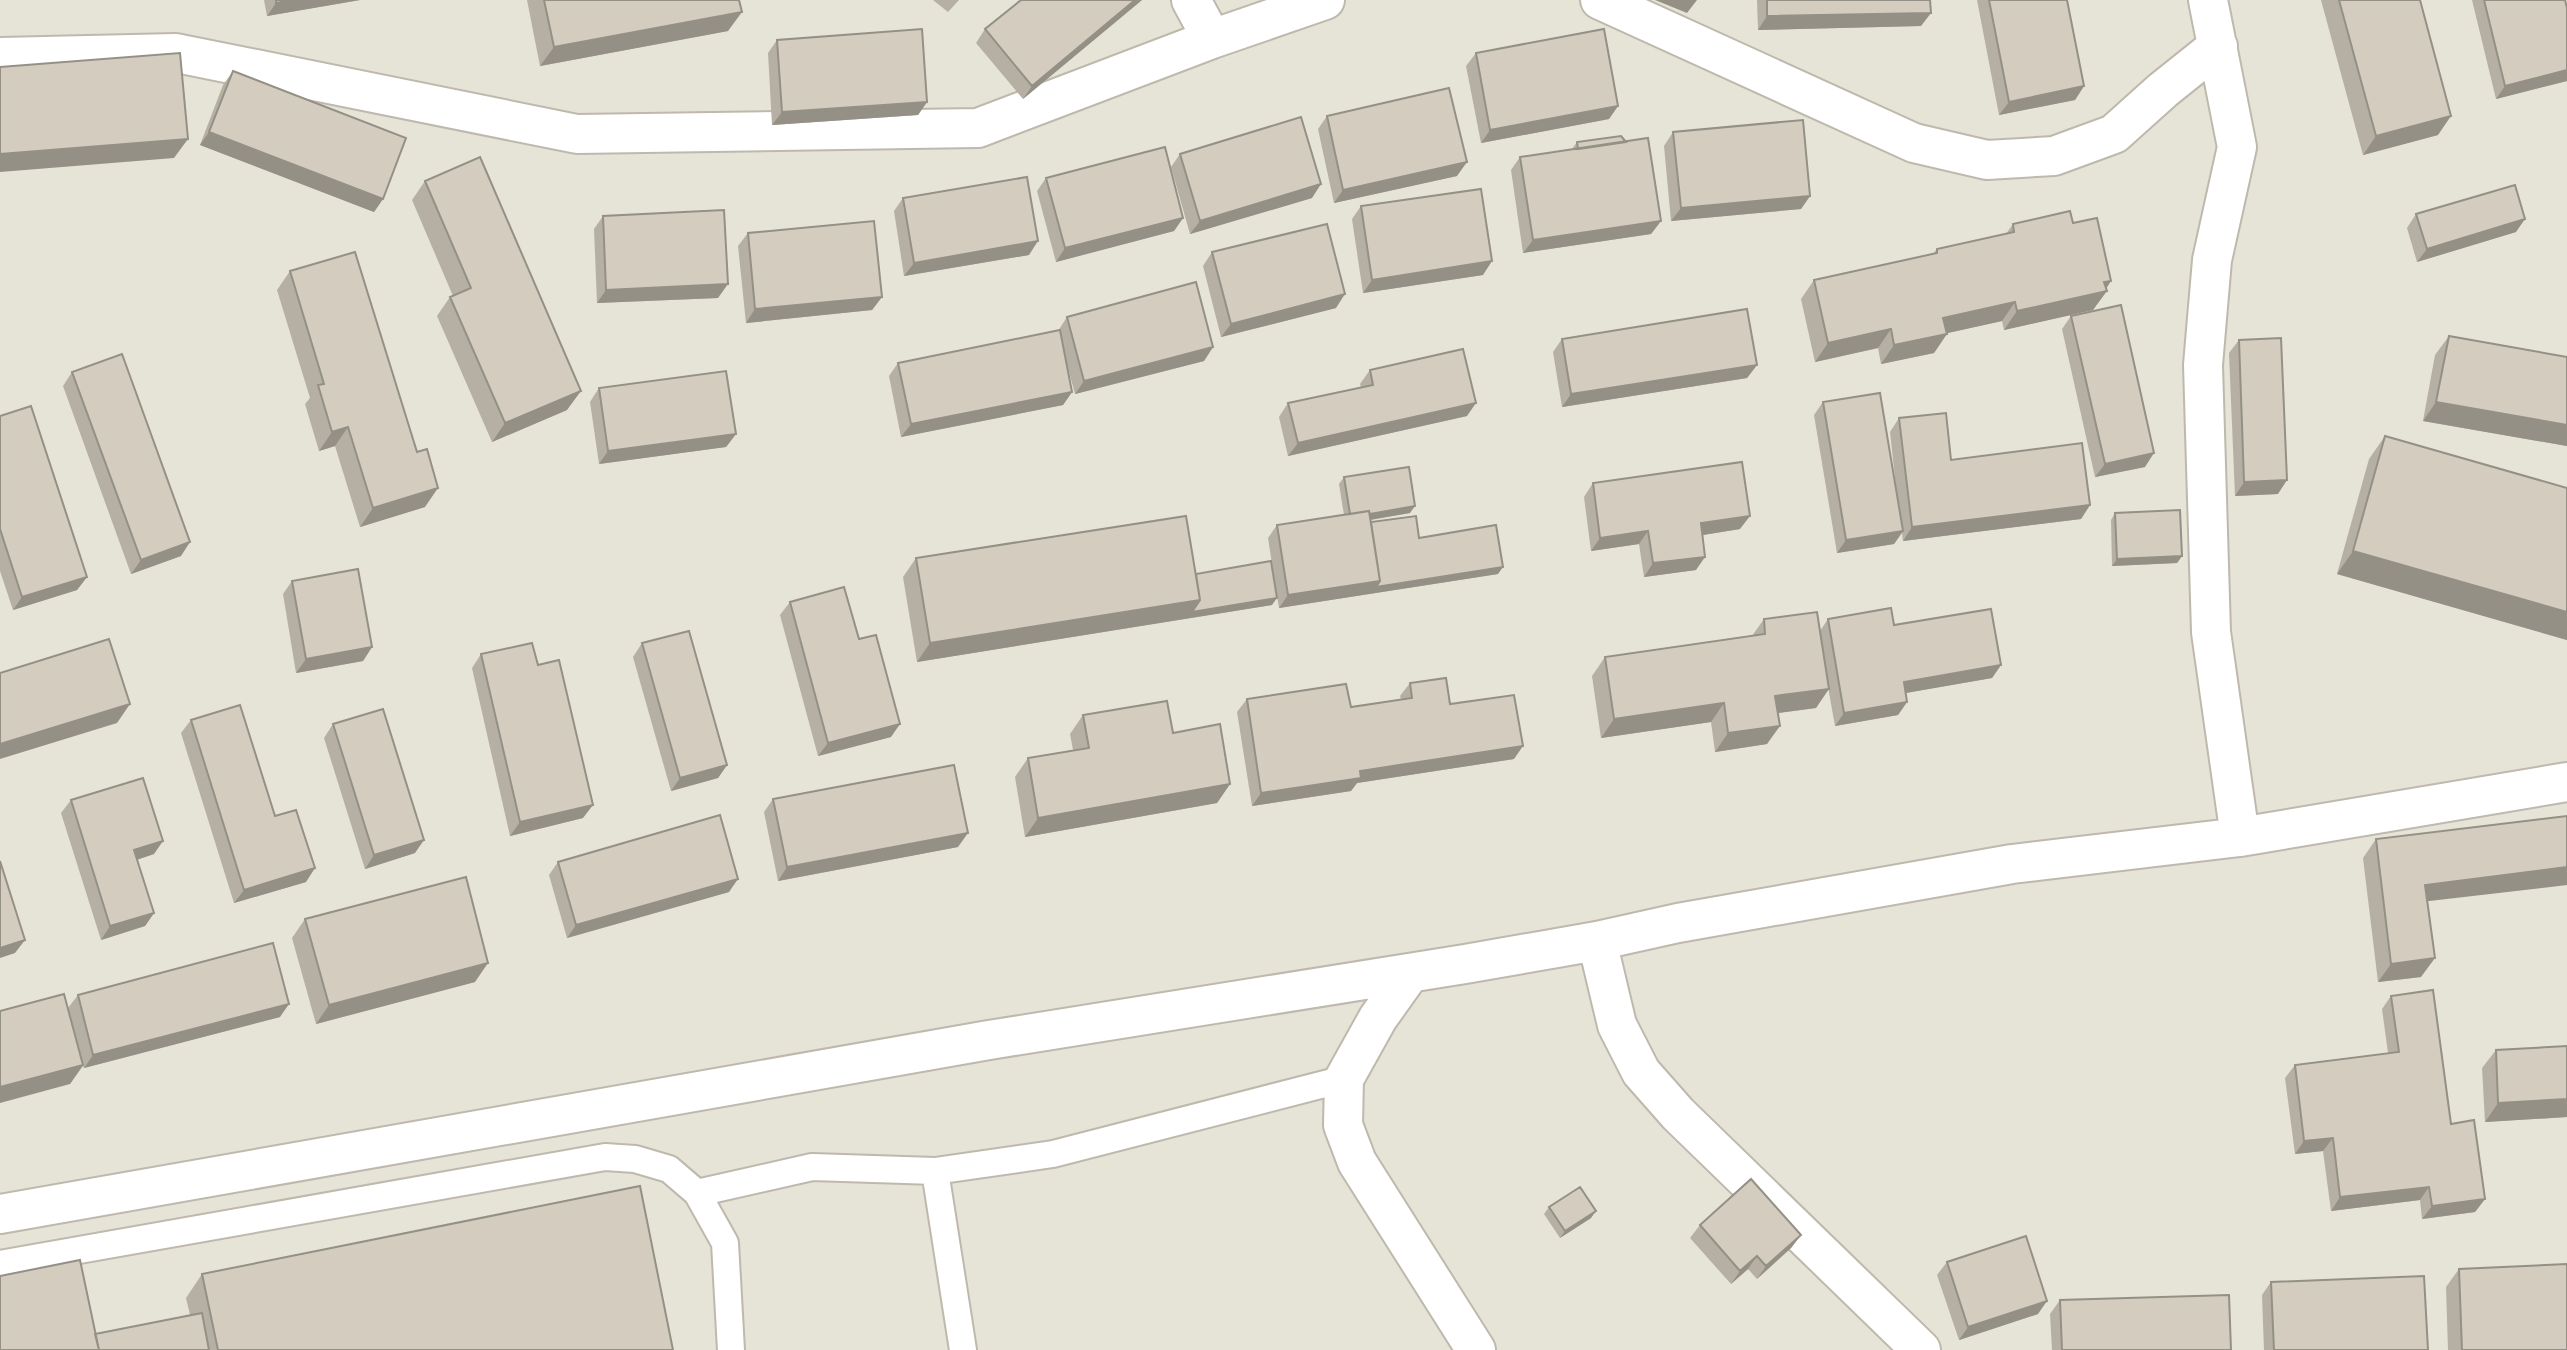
<svg xmlns="http://www.w3.org/2000/svg" width="2567" height="1350" font-family="'Nunito Sans',sans-serif">
	<style>
		.residential { fill: #e6e3d7 }
		.lines { fill: none; stroke-linecap: round; stroke-linejoin: round }
		.lane-casing { stroke: #beb9ac; stroke-width: 30 }
		.street-casing { stroke: #beb9ac; stroke-width: 42 }
		.lane { stroke: #fff; stroke-width: 26 }
		.street { stroke: #fff; stroke-width: 38 }
		.wall { fill: #b6b0a4 }
		.shaded-wall { fill: #949086 }
		.building { fill: #d4cdbf; stroke: #949086; stroke-width: 2 }
	</style>
	<rect width="100%" height="100%" fill="#f3f1e8"/>
	<path class="residential" d="M0,0H2567V1350H0Z"/>
	<g class="lines">
		<defs>
			<path id="lane" d="M935,1171L963,1350
				M697,1193L812,1167L935,1171L1053,1154L1344,1079
				M0,1264L605,1157L635,1159L669,1169L697,1193L725,1243L731,1350"/>
			<path id="street" d="M1191,0L1212,39
				M1600,0L1914,143L1987,160L2054,156L2114,134L2163,90L2218,46
				M2208,0L2237,147L2212,260L2203,365L2211,632L2240,837
				M0,57L176,53L577,134L978,128L1212,39L1325,0
				M1597,941L1617,1025L1641,1072L1678,1114L1921,1350
				M1410,973L1378,1018L1344,1079L1343,1125L1357,1162L1476,1350
				M0,1214L989,1040L1465,964L1597,941L1678,923L2012,864L2240,837L2567,782"/>
		</defs>
		<use href="#lane" class="lane-casing"/>
		<use href="#street" class="street-casing"/>
		<use href="#lane" class="lane"/>
		<use href="#street" class="street"/>
	</g>
	<path class="wall" d="M264,0H360L267,16Z
		M527,0H739L728,31L540,66Z
		M933,0H959L948,12Z
		M1021,0H1142L1023,99L976,43L985,29Z
		M1757,0H1930L1921,26L1758,30Z
		M1977,0H2067L2084,86L2075,100L1999,115Z
		M2321,0H2420L2438,135L2363,155Z
		M2472,0H2565L2567,8V81L2496,99Z
		M777,40L927,102L918,115L772,125L768,53Z
		M1476,53L1618,106L1609,119L1481,143L1466,66Z
		M233,71L383,199L374,212L200,145L223,85Z
		M1327,116L1457,176L1334,203L1318,129Z
		M1673,132L1810,196L1801,209L1671,221L1664,146Z
		M1577,142L1661,221L1651,234L1523,253L1511,170L1520,157L1572,149Z
		M1180,154L1312,198L1190,234L1171,167Z
		M1046,178L1183,218L1174,231L1056,262L1037,191Z
		M425,181L567,410L492,442L437,316L450,297L453,296L412,200Z
		M903,198L1029,255L904,276L894,211Z
		M1361,206L1483,275L1363,293L1352,219Z
		M2416,214L2516,232L2417,262L2407,228Z
		M603,216L718,298L597,303L594,229Z
		M2073,223L2106,289L2093,310L2004,330L2002,321L1947,333L1934,353L1881,364L1878,348L1815,362L1801,299L1814,280L1933,254L1937,249L2006,234L2013,224Z
		M748,233L882,297L872,310L746,323L738,246Z
		M1212,252L1336,308L1221,337L1203,266Z
		M290,271L417,452L425,507L360,527L335,446L319,451L305,404L310,398L277,290Z
		M2071,316L2145,467L2095,477L2062,329Z
		M1067,317L1213,347L1204,361L1075,394L1066,361L1072,392L1063,405L901,437L889,376L898,363L1058,331Z
		M2449,336L2567,357V446L2423,421L2435,355Z
		M1562,339L1757,365L1747,378L1562,407L1553,352Z
		M2239,340L2278,494L2235,496L2229,353Z
		M1370,370L1467,416L1288,456L1279,417L1288,403L1361,387L1360,384Z
		M72,372L181,556L131,574L63,386Z
		M599,388L736,434L726,447L599,464L590,402Z
		M1823,402L1897,497L1890,432L1899,418L1951,460L2090,505L2081,519L1903,541L1902,533L1894,544L1837,553L1814,415Z
		M0,416L87,577L77,590L13,610L0,571Z
		M2385,436L2567,488V640L2337,574L2369,459Z
		M1344,477L1410,513L1371,520V522L1419,538L1498,574L1279,608L1268,538L1277,525L1344,515L1339,484Z
		M1593,483L1740,529L1702,535L1696,570L1644,577L1639,544L1591,551L1584,497Z
		M2115,513L2182,556L2177,563L2112,566L2111,520Z
		M916,558L1196,574L1272,605L917,662L903,577Z
		M292,581L372,647L363,661L296,673L283,594Z
		M790,602L859,639L891,737L818,756L780,615Z
		M1764,619L1820,631L1828,619L1894,625L2001,665L1992,678L1906,693L1907,702L1898,715L1835,726L1828,687L1816,708L1778,713L1767,744L1715,752L1711,722L1601,738L1592,676L1605,657L1752,636Z
		M642,643L727,765L718,778L671,791L633,657Z
		M481,654L538,665L583,818L510,836L472,668Z
		M1410,683L1450,704L1514,759L1357,783L1351,791L1252,806L1237,712L1247,699L1351,707L1401,699L1400,696Z
		M1083,715L1173,733L1230,784L1217,803L1025,837L1015,777L1028,758L1073,750L1070,734Z
		M191,720L275,816L306,882L234,903L181,733Z
		M333,724L415,853L365,869L324,738Z
		M773,799L958,847L778,881L764,812Z
		M71,800L154,854L137,859L154,913L145,926L101,940L61,813Z
		M2376,839L2427,901L2421,977L2378,982L2363,858Z
		M558,862L729,892L567,938L549,875Z
		M305,919L475,982L316,1024L292,938Z
		M78,995L280,1017L84,1068L83,1066L70,1084L76,1040L68,1008Z
		M2391,996L2485,1199L2475,1212L2422,1219L2420,1200L2331,1211L2323,1151L2295,1154L2285,1078L2295,1065L2388,1053L2382,1009Z
		M2567,1046V1117L2485,1122L2482,1068L2496,1050Z
		M1549,1207L1591,1218L1560,1238L1544,1214Z
		M1700,1225L1801,1235L1791,1248L1757,1279L1748,1269L1731,1284L1690,1238Z
		M1947,1262L2038,1314L1959,1340L1937,1275Z
		M2459,1269L2567,1350H2448L2446,1287Z
		M202,1274L673,1350H0L95,1334L190,1315L186,1298Z
		M2271,1282L2428,1350H2264L2262,1295Z
		M2060,1300L2231,1350H2052L2050,1314Z"/>
	<path class="shaded-wall" d="M293,0H360L267,16L276,3Z
		M1135,0H1142L1023,99L1032,86Z
		M1655,0H1697L1687,13Z
		M742,12L728,31L540,66L554,47Z
		M1931,13L1921,26L1758,30L1767,16Z
		M2567,70V81L2496,99L2505,86Z
		M2084,86L2075,100L1999,115L2009,102Z
		M927,102L918,115L772,125L782,112Z
		M1618,106L1609,119L1481,143L1490,130Z
		M2451,116L2438,135L2363,155L2376,136Z
		M209,132L383,199L374,212L200,145Z
		M188,139L174,158L0,172V154Z
		M1467,162L1457,176L1334,203L1343,190Z
		M1321,184L1312,198L1190,234L1200,221Z
		M1810,196L1801,209L1671,221L1681,208Z
		M1183,218L1174,231L1056,262L1065,248Z
		M2525,219L2516,232L2417,262L2427,249Z
		M1661,221L1651,234L1523,253L1533,240Z
		M1038,241L1029,255L904,276L914,263Z
		M1492,261L1483,275L1363,293L1372,280Z
		M2111,281L2104,292L2107,291L2093,310L2004,330L2017,311L2104,282Z
		M728,284L718,298L597,303L606,290Z
		M1345,294L1336,308L1221,337L1231,324Z
		M882,297L872,310L746,323L755,309Z
		M2015,302L2002,321L1930,337L1943,318Z
		M1891,329L1878,348L1815,362L1828,343Z
		M1947,334L1934,353L1881,364L1894,345Z
		M1213,347L1204,361L1075,394L1084,381Z
		M1757,365L1747,378L1562,407L1571,394Z
		M581,391L567,410L492,442L505,423Z
		M1072,392L1063,405L901,437L911,424Z
		M2436,402L2567,425V446L2423,421Z
		M1476,403L1467,416L1288,456L1298,443Z
		M348,427L335,446L319,451L332,432Z
		M736,434L726,447L599,464L608,451Z
		M2154,453L2145,467L2095,477L2105,464Z
		M2287,480L2278,494L2235,496L2244,482Z
		M438,488L425,507L360,527L373,508Z
		M2090,505L2081,519L1903,541L1912,527Z
		M1415,506L1410,513L1345,524L1350,517Z
		M1750,516L1740,529L1691,537L1701,523Z
		M1648,531L1639,544L1591,551L1600,538Z
		M1903,531L1894,544L1837,553L1846,540Z
		M190,542L181,556L131,574L141,560Z
		M2353,551L2567,612V640L2337,574Z
		M2182,556L2177,563L2112,566L2117,559Z
		M1705,557L1696,570L1644,577L1653,563Z
		M1503,567L1498,574L1279,608L1288,595L1380,581Z
		M87,577L77,590L13,610L22,597Z
		M1277,598L1272,605L917,662L930,643L1200,600Z
		M372,647L363,661L296,673L306,659Z
		M2001,665L1992,678L1894,695L1904,682Z
		M1829,689L1816,708L1762,715L1775,696Z
		M1907,702L1898,715L1835,726L1844,713Z
		M1724,703L1711,722L1601,738L1614,719Z
		M130,704L117,723L0,759V744Z
		M900,724L891,737L818,756L828,743Z
		M1780,726L1767,744L1715,752L1728,733Z
		M1523,746L1514,759L1357,783L1351,791L1252,806L1261,793L1360,771Z
		M727,765L718,778L671,791L680,778Z
		M1230,784L1217,803L1025,837L1038,818Z
		M593,805L583,818L510,836L520,822Z
		M968,833L958,847L778,881L787,867Z
		M424,840L415,853L365,869L374,855Z
		M163,841L154,854L125,864L134,850Z
		M2567,867V885L2412,903L2425,885Z
		M315,868L306,882L234,903L244,890Z
		M738,879L729,892L567,938L576,925Z
		M154,913L145,926L101,940L110,926Z
		M25,940L15,953L0,958V948Z
		M2435,958L2421,977L2378,982L2391,964Z
		M488,963L475,982L316,1024L329,1005Z
		M289,1004L280,1017L84,1068L93,1055Z
		M83,1065L70,1084L0,1103V1087Z
		M2567,1099V1117L2485,1122L2498,1103Z
		M2333,1138L2323,1151L2295,1154L2304,1141Z
		M2429,1187L2420,1200L2331,1211L2340,1197Z
		M2485,1199L2475,1212L2422,1219L2432,1206Z
		M1596,1211L1591,1218L1560,1238L1565,1231Z
		M1801,1235L1791,1248L1757,1279L1766,1266Z
		M1757,1256L1748,1269L1731,1284L1740,1271Z
		M2047,1301L2038,1314L1959,1340L1968,1327Z"/>
	<path class="building" d="M276,0H293L276,3Z
		M544,0H739L742,12L554,47Z
		M1021,0H1135L1032,86L985,29Z
		M1767,0H1930L1931,13L1767,16Z
		M1989,0H2067L2084,86L2009,102Z
		M2339,0H2420L2451,116L2376,136Z
		M2484,0H2565L2567,8V70L2505,86Z
		M922,29L927,102L782,112L777,40Z
		M1604,29L1618,106L1490,130L1476,53Z
		M180,53L188,139L0,154V67Z
		M233,71L406,138L383,199L209,132Z
		M1449,88L1467,162L1343,190L1327,116Z
		M1301,117L1321,184L1200,221L1180,154Z
		M1803,120L1810,196L1681,208L1673,132Z
		M1621,136L1626,142L1578,149L1577,142Z
		M1648,138L1661,221L1533,240L1520,157Z
		M1165,147L1183,218L1065,248L1046,178Z
		M480,157L581,391L505,423L450,297L471,288L425,181Z
		M1027,177L1038,241L914,263L903,198Z
		M2515,185L2525,219L2427,249L2416,214Z
		M1481,189L1492,261L1372,280L1361,206Z
		M724,210L728,284L606,290L603,216Z
		M2070,211L2073,223L2097,218L2111,281L2104,282L2107,291L2017,311L2015,302L1943,318L1947,334L1894,345L1891,329L1828,343L1814,280L1937,253V249L2014,232L2013,224Z
		M874,221L882,297L755,309L748,233Z
		M1327,224L1345,294L1231,324L1212,252Z
		M355,252L417,452L427,449L438,488L373,508L348,427L332,432L318,385L324,384L290,271Z
		M1196,282L1213,347L1084,381L1067,317Z
		M2121,305L2154,453L2105,464L2071,316Z
		M1747,309L1757,365L1571,394L1562,339Z
		M1060,330L1072,392L911,424L898,363Z
		M2449,336L2567,357V425L2436,402Z
		M2281,338L2287,480L2244,482L2239,340Z
		M1463,349L1476,403L1298,443L1288,403L1373,385L1370,370Z
		M122,354L190,542L141,560L72,372Z
		M726,371L736,434L608,451L599,388Z
		M1880,393L1903,531L1846,540L1823,402Z
		M31,406L87,577L22,597L0,529V416Z
		M1946,413L1951,460L2082,443L2090,505L1912,527L1899,418Z
		M2385,436L2567,488V612L2353,551Z
		M1742,462L1750,516L1701,523L1705,557L1653,563L1648,531L1600,538L1593,483Z
		M1409,467L1415,506L1370,514L1369,511L1350,514L1344,477Z
		M2180,510L2182,556L2117,559L2115,513Z
		M1369,511L1380,581L1288,595L1277,525Z
		M1186,516L1200,600L930,643L916,558Z
		M1416,516L1419,538L1496,525L1503,567L1376,587L1380,581L1371,522Z
		M1271,561L1277,598L1192,612L1200,600L1196,574Z
		M358,569L372,647L306,659L292,581Z
		M844,587L859,639L876,635L900,724L828,743L790,602Z
		M1891,608L1894,625L1991,609L2001,665L1904,682L1907,702L1844,713L1828,619Z
		M1817,612L1829,689L1775,696L1780,726L1728,733L1724,703L1614,719L1605,657L1765,634L1764,619Z
		M689,631L727,765L680,778L642,643Z
		M109,639L130,704L0,744V673Z
		M532,643L538,665L559,660L593,805L520,822L481,654Z
		M1446,678L1450,704L1514,695L1523,746L1360,771L1361,778L1261,793L1247,699L1346,684L1351,707L1412,698L1410,683Z
		M1167,701L1173,733L1220,724L1230,784L1038,818L1028,758L1089,748L1083,715Z
		M240,705L275,816L296,810L315,868L244,890L191,720Z
		M383,709L424,840L374,855L333,724Z
		M954,765L968,833L787,867L773,799Z
		M143,778L163,841L134,850L154,913L110,926L71,800Z
		M720,815L738,879L576,925L558,862Z
		M2567,816V867L2425,885L2435,958L2391,964L2376,839Z
		M0,861L25,940L0,948Z
		M466,877L488,963L329,1005L305,919Z
		M273,943L289,1004L93,1055L78,995Z
		M2433,990L2451,1124L2474,1120L2485,1199L2432,1206L2429,1187L2340,1197L2333,1138L2304,1141L2295,1065L2399,1052L2391,996Z
		M64,994L83,1065L0,1087V1011Z
		M2567,1046V1099L2498,1103L2496,1050Z
		M1751,1179L1801,1235L1766,1266L1757,1256L1740,1271L1700,1225Z
		M640,1186L673,1350H218L202,1274Z
		M1580,1187L1596,1211L1565,1231L1549,1207Z
		M2026,1236L2047,1301L1968,1327L1947,1262Z
		M80,1260L99,1350H0V1276Z
		M2567,1264V1350H2462L2459,1269Z
		M2424,1276L2428,1350H2274L2271,1282Z
		M2229,1295L2231,1350H2062L2060,1300Z
		M202,1313L209,1350H99L95,1334Z"/>
</svg>
